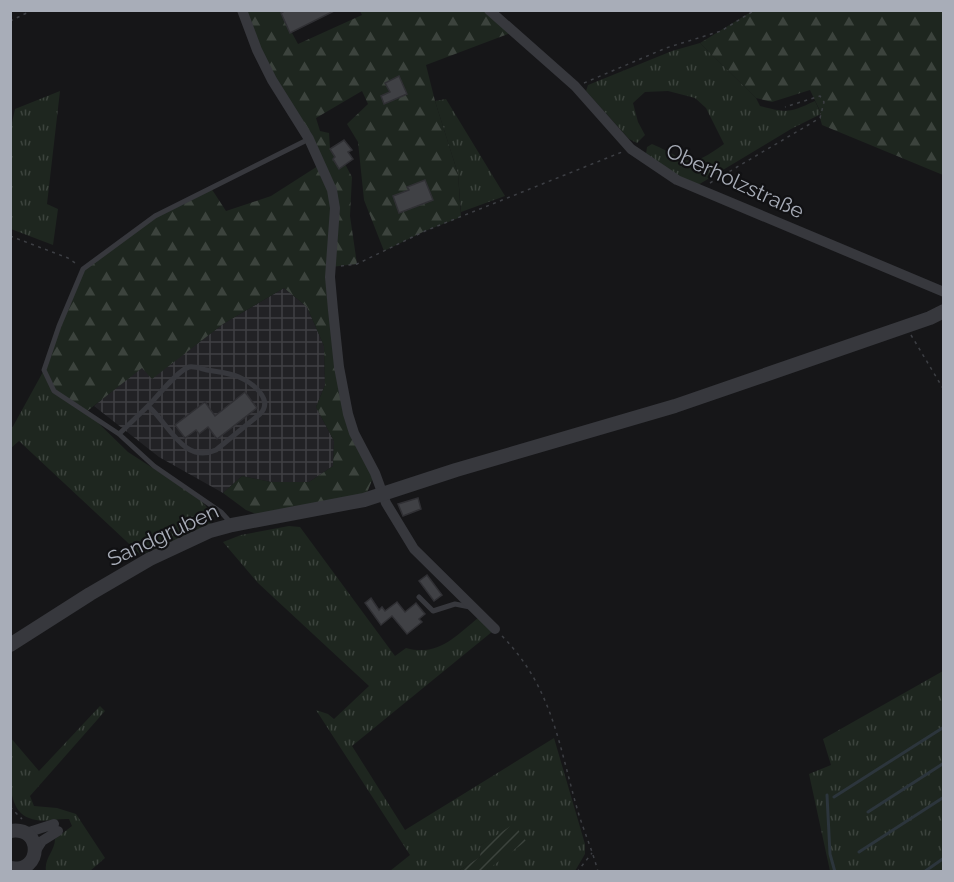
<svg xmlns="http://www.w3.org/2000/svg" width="954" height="882" font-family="Raleway,sans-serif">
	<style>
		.industrial { fill: url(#industrial-grid) }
		.grass { fill: url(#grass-tufts) }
		.forest { fill: url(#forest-firs) }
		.garden { fill: url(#garden-furrows) }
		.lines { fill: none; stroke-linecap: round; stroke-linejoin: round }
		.stream { stroke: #2c353c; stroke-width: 3 }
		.building { fill: #404145; stroke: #303034; stroke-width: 1.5 }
		.path { stroke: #3d3f44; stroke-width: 1.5; stroke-dasharray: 3 4.5; stroke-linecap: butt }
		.service { stroke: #37383d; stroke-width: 5 }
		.minor { stroke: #37383d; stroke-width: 10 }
		.tertiary { stroke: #37383d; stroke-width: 14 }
		.labels { text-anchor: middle; stroke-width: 4.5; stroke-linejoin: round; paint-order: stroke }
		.street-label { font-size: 21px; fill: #a8adb8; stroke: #111113 }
	</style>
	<defs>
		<pattern id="industrial-grid" width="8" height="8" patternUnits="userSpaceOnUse" patternTransform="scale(1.5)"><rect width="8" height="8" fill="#222225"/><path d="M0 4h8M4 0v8" fill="none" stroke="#3f3f43"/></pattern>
		<pattern id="grass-tufts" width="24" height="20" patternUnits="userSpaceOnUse" patternTransform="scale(1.5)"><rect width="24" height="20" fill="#1e261f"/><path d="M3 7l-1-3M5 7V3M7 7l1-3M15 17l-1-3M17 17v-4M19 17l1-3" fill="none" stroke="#3c433d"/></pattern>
		<pattern id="forest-firs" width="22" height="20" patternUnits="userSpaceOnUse" patternTransform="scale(1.5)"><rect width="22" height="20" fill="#1e261f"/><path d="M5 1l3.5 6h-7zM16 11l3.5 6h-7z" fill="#3c433d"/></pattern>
		<pattern id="garden-furrows" width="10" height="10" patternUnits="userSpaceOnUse" patternTransform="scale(1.5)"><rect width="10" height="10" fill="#1e261f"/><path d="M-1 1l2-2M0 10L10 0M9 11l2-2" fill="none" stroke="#3c433d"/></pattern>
	</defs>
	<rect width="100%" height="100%" fill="#161618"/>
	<path class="industrial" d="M284,288L307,307L324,346L325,385L316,407L334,441L333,466L309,482H271L242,476L223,493L159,457L94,406L142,367L152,378L223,324Z"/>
	<path class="grass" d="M700,43L756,98L760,106C787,113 789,113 815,101L821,114L791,129L698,185L679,177L646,154L647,147L652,144C690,160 685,172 724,144L706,108L695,98L668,91L645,92L633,103L638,122L645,135L637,143L629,139L586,91L588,85L672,51Z
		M60,91L47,204L58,209L53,245L11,229L10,132L15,109Z
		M446,99L505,196L461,212L458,174L435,101Z
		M44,370L128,452L199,498L214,516L210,525L141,555L19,441L11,448V430Z
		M289,526L300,527L395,656L406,648C438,657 456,636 478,618L493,631L352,746L405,830L554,738L585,844V854L575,871H487L497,836L481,845L480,857L458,871H390L410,855L316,710L328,714L334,719L369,686L258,583L223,542L241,535Z
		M943,671V871H830L809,774L831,765L823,739Z
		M100,706L105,711L30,796L34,806L57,808L76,814L105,858L90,871H46C44,858 55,851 55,839L72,826L69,819C55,818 43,824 29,818C3,809 11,759 10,737L39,771Z"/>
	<path class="forest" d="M754,10L943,11V175L822,125L820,118L821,113L810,90L772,102L756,98L700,43Z
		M242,11H280L298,44L362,15L360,11H489L513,32L426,65L435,101L458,174L461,217L425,231L384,251L364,200L358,142L347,124L368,104L362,91L316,118L320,131L329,133L330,149L335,157L333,159L339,168L345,164L352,177L350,216L357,264L331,267L348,414L375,473L364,500L266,518L246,510L223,493L242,476L271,482H309L333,466L334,441L316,407L325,385L324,346L307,307L284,288L223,324L152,379L142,368L86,412L54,391L44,370L83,269L155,216L211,188L226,211L271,196L321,164L257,50Z"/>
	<path class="garden" d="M514,824L526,841L487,870V871H458L480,857L481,845Z"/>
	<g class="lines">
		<path class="stream" d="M827,795L830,854L835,872
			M834,797L944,727
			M868,812L944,763
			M859,852L944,797
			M924,872L944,858"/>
	</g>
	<path class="building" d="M286,10H336L290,33L281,13Z
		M399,76L407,94L384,104L381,96L390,92L385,83Z
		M344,140L352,150L348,152L353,159L339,169L333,159L335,157L330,149Z
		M425,180L433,200L399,213L393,196L409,190L407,187Z
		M245,392L257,408L217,439L208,427L199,434L196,430L185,438L175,425L205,402L215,416Z
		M418,498L421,509L403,516L398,504Z
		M427,575L442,595L434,601L419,581Z
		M371,598L379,610L382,607L385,611L397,602L405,612L416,603L425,614L419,619L422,622L407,634L392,616L381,625L365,603Z"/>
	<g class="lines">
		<path class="path" d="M10,21L33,10
			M584,83L666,48L721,31L755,10
			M710,183L820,118L824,102L820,96L785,107
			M10,236L68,258L78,265
			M341,266L357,264L425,231L622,152
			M911,335L944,390
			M502,636C554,689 559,748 579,815C585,834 593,852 598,872
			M10,807L22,819
			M577,872L592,853"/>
		<path class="service" d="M119,434L148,406C168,422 183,465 216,450L260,414C274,400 253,383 239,377C229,373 218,372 207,370C202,369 195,366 189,367C178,370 157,397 148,406
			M231,523L221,512L154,466L119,434L54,391L44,370L59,326L83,269L155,216L309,139
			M419,597L433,611L455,604L470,607"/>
		<path class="minor" d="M242,10L257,50L272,80L309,139L332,190L335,208L330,277L333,310L339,367L348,414L354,433L375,473L386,503L414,549L495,629
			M489,10L575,86L631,149L677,180L944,292
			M26,833L54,824
			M35,852L42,841L58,831"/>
		<path class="tertiary" d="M10,645L90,594L150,559L210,531L232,525L364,500L456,470L675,406L930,318L944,311
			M10,831C43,825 43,874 10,868"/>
	</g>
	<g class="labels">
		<g class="street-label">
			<text transform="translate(735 181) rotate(25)" y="7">Oberholzstraße</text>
			<text transform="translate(163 535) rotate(-25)" y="7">Sandgruben</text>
		</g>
	</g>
	<rect width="954" height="882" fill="none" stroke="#a8adb8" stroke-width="24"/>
</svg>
